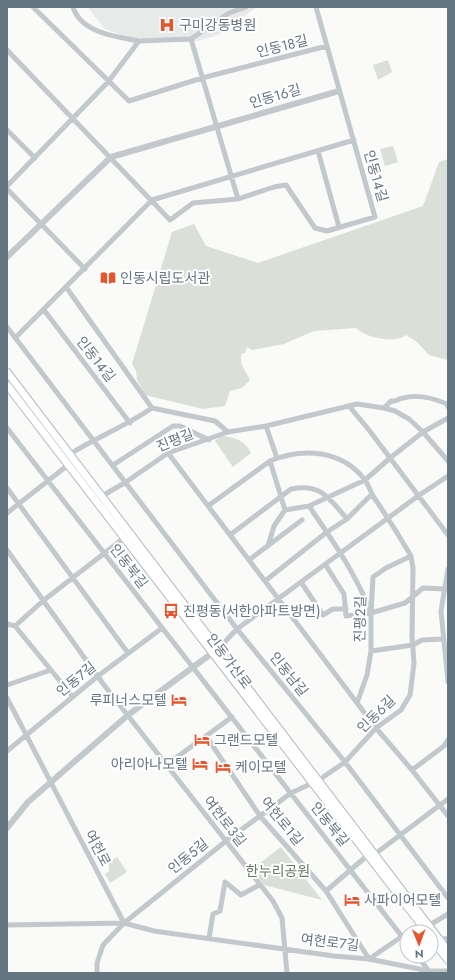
<svg xmlns="http://www.w3.org/2000/svg" width="455" height="980" font-family="Jost,'Noto Sans KR',sans-serif">
	<style>
		.built { fill: #e8e9e9 }
		.green { fill: #dadfd7 }
		.lines { fill: none; stroke-linecap: round; stroke-linejoin: round }
		.secondary-casing { stroke: #b3babf; stroke-width: 9 }
		.minor { stroke: #c3c8cc; stroke-width: 5 }
		.tertiary { stroke: #c3c8cc; stroke-width: 6 }
		.secondary { stroke: #fff; stroke-width: 7 }
		.labels { text-anchor: middle; stroke-width: 4; stroke-linejoin: round; paint-order: stroke }
		.poi-label { font-size: 14px; fill: #657683; stroke: #fff; text-anchor: start }
		.street-label { font-size: 14px; fill: #657683; stroke: #fff }
		.park-label { font-size: 14px; fill: #687a64; stroke: #fff }
	</style>
	<rect width="100%" height="100%" fill="#fafaf8"/>
	<path class="built" d="M90,7H257L218,35L198,41L128,38L105,29L89,9Z"/>
	<path class="green" d="M388,60L392,72L378,80L373,65Z
		M393,146L398,162L385,166L380,149Z
		M448,159V360L429,355L417,342L406,335C395,344 366,338 356,328L314,331L284,344L252,350L247,347L245,353L241,354V363L250,380L242,388L230,391L225,406L203,409L145,395L137,380L136,371L132,364L172,232L194,224L206,246L258,263L423,206L439,162Z
		M221,436C235,437 246,441 251,453L233,467L215,441Z
		M281,847L322,900L264,885L252,869Z
		M117,857L127,872L110,883L105,874L109,871V862Z"/>
	<g class="lines">
		<defs>
			<path id="secondary" d="M7,372L448,951
				M7,385L427,932
				M431,938L448,960"/>
		</defs>
		<use href="#secondary" class="secondary-casing"/>
		<path class="minor" d="M33,7L129,101L202,78L327,46
			M73,7C81,33 117,37 139,41
			M191,39L238,199
			M7,50L170,220L193,203L238,199L274,187L286,185L315,228L327,231L375,217L316,7
			M7,130L35,158
			M318,151L339,227
			M7,186L108,82L139,41L191,39L229,13L246,7
			M7,189L85,269
			M66,287L152,408
			M44,310L130,423
			M7,327L237,629L345,762L448,898
			M15,338L152,200L354,140
			M349,406L369,430L448,535
			M384,408L391,401C396,402 397,399 403,398C417,394 433,398 447,404L448,407
			M266,426L277,458
			M7,428L407,943
			M168,453L376,728L412,770L448,816
			M70,454C97,437 126,426 152,408L215,421L228,432
			M270,461L285,510
			M113,465L173,426H180L209,440
			M7,488L128,653
			M102,496L126,482L168,453L228,432L266,426L357,404L384,408L395,411L409,419L423,432L448,461
			M309,506C332,540 355,572 370,611
			M7,513L68,465
			M230,535L291,489C321,483 329,498 347,519
			M268,546L274,526L285,510L309,506L365,480L390,458L423,432L448,418
			M7,550L104,685L273,901L282,918L287,973
			M249,560L302,520
			M325,564L344,594L346,616L371,613L405,603L423,588L445,589
			M448,569L441,611L448,682
			M265,581L327,532L347,519L372,494
			M301,582L323,615L333,609H346
			M7,624L15,626L44,600L124,538
			M15,626L73,697
			M219,648L237,629L418,496L448,476
			M371,651L413,645L422,640L443,639
			M7,685L51,670
			M7,698L124,923
			M357,703L367,675L371,651V613L373,577L386,568L411,556
			M206,736L260,816L326,891L369,959L407,933
			M7,751L98,676L162,628
			M166,765L232,717
			M412,770L444,746L448,740
			M375,854L448,799
			M326,891L368,855
			M7,925L124,923L154,931L334,956L369,959L429,971H448
			M428,926L448,914
			M411,932L423,927
			M209,938L213,914L220,911L225,882L241,895L259,885
			M417,956L429,971
			M97,973V963L103,945L124,923L226,841L291,793L319,780L345,762L376,728L401,710L410,695L414,663L412,636L413,568L411,556C400,537 388,518 375,499C371,493 369,486 365,480C342,450 303,447 270,461L208,506"/>
		<path class="tertiary" d="M7,257L111,157L339,91
			M7,828L28,802L128,715L215,651
			M439,940L448,939"/>
		<use href="#secondary" class="secondary"/>
	</g>
	<defs>
		<symbol id="hospital-bare" viewBox="-9 -9 18 18"><path d="M-5-5h3v3.5h4V-5h3V5h-3V1.5h-4V5h-3Z" fill="#e4572e" stroke="#fff" stroke-width="2.5" paint-order="stroke"/></symbol>
		<symbol id="library-bare" viewBox="-9 -9 18 18"><path d="M-6-4Q-3-5.5-.7-3.5V5Q-3 3-6 4ZM6-4Q3-5.5 .7-3.5V5Q3 3 6 4Z" fill="#e4572e" stroke="#fff" stroke-width="2.5" paint-order="stroke"/></symbol>
		<symbol id="bus-bare" viewBox="-9 -9 18 18"><path d="M-5-6H5V4H4V6H2V4H-2V6H-4V4H-5ZM-3.5-4V0h7V-4ZM-3.5 1.2v1.5H-2V1.2ZM2 1.2v1.5H3.5V1.2Z" fill="#e4572e" stroke="#fff" stroke-width="2.5" paint-order="stroke"/></symbol>
		<symbol id="hotel-bare" viewBox="-9 -9 18 18"><path d="M-6-4.5h1.5V1H6V5H4.5V3h-9V5H-6ZM-4 0a1.8 1.8 0 1 1 3.6 0ZM.5 0V-2.5h3Q6-2.5 6 0Z" fill="#e4572e" stroke="#fff" stroke-width="2.5" paint-order="stroke"/></symbol>
	</defs>
	<g fill-rule="evenodd">
		<use href="#hospital-bare" x="156" y="14" width="22" height="22"/>
		<use href="#library-bare" x="97" y="267" width="22" height="22"/>
		<use href="#bus-bare" x="160" y="600" width="22" height="22"/>
		<use href="#hotel-bare" x="168" y="689" width="22" height="22"/>
		<use href="#hotel-bare" x="191" y="729" width="22" height="22"/>
		<use href="#hotel-bare" x="189" y="753" width="22" height="22"/>
		<use href="#hotel-bare" x="212" y="756" width="22" height="22"/>
		<use href="#hotel-bare" x="341" y="889" width="22" height="22"/>
	</g>
	<g class="labels">
		<g class="poi-label">
			<text x="179" y="30">구미강동병원</text>
			<text x="120" y="283">인동시립도서관</text>
			<text x="183" y="616">진평동(서한아파트방면)</text>
			<text x="167" y="705" text-anchor="end">루피너스모텔</text>
			<text x="214" y="745">그랜드모텔</text>
			<text x="188" y="769" text-anchor="end">아리아나모텔</text>
			<text x="235" y="772">케이모텔</text>
			<text x="364" y="905">사파이어모텔</text>
		</g>
		<g class="street-label">
			<text transform="translate(282 46) rotate(-14)" y="5">인동18길</text>
			<text transform="translate(275 96) rotate(-16)" y="5">인동16길</text>
			<text transform="translate(376 176) rotate(74)" y="5">인동14길</text>
			<text transform="translate(96 359) rotate(52)" y="5">인동14길</text>
			<text transform="translate(175 440) rotate(-22)" y="5">진평길</text>
			<text transform="translate(129 566) rotate(52)" y="5">인동북길</text>
			<text transform="translate(360 619) rotate(-89)" y="5">진평2길</text>
			<text transform="translate(229 661) rotate(53)" y="5">인동가산로</text>
			<text transform="translate(289 674) rotate(51)" y="5">인동남길</text>
			<text transform="translate(76 679) rotate(-39)" y="5">인동7길</text>
			<text transform="translate(376 714) rotate(-44)" y="5">인동6길</text>
			<text transform="translate(225 821) rotate(52)" y="5">여헌로3길</text>
			<text transform="translate(282 821) rotate(51)" y="5">여헌로1길</text>
			<text transform="translate(330 824) rotate(51)" y="5">인동북길</text>
			<text transform="translate(98 848) rotate(62)" y="5">여헌로</text>
			<text transform="translate(188 856) rotate(-39)" y="5">인동5길</text>
			<text transform="translate(330 942) rotate(7)" y="5">여헌로7길</text>
		</g>
		<g class="park-label">
			<text x="278" y="876">한누리공원</text>
		</g>
	</g>
	<rect width="455" height="980" fill="none" stroke="#657683" stroke-width="16"/>
	<g transform="translate(419 944) rotate(179)"><circle r="19" fill="#ffffff" stroke="#c1c8cd"/>
	<path d="M0-3L7 15L0 10L-7 15Z" fill="#e4572e"/>
	<text y="-6" font-size="11" font-weight="bold" text-anchor="middle" fill="#657683">N</text>
	</g>
</svg>
